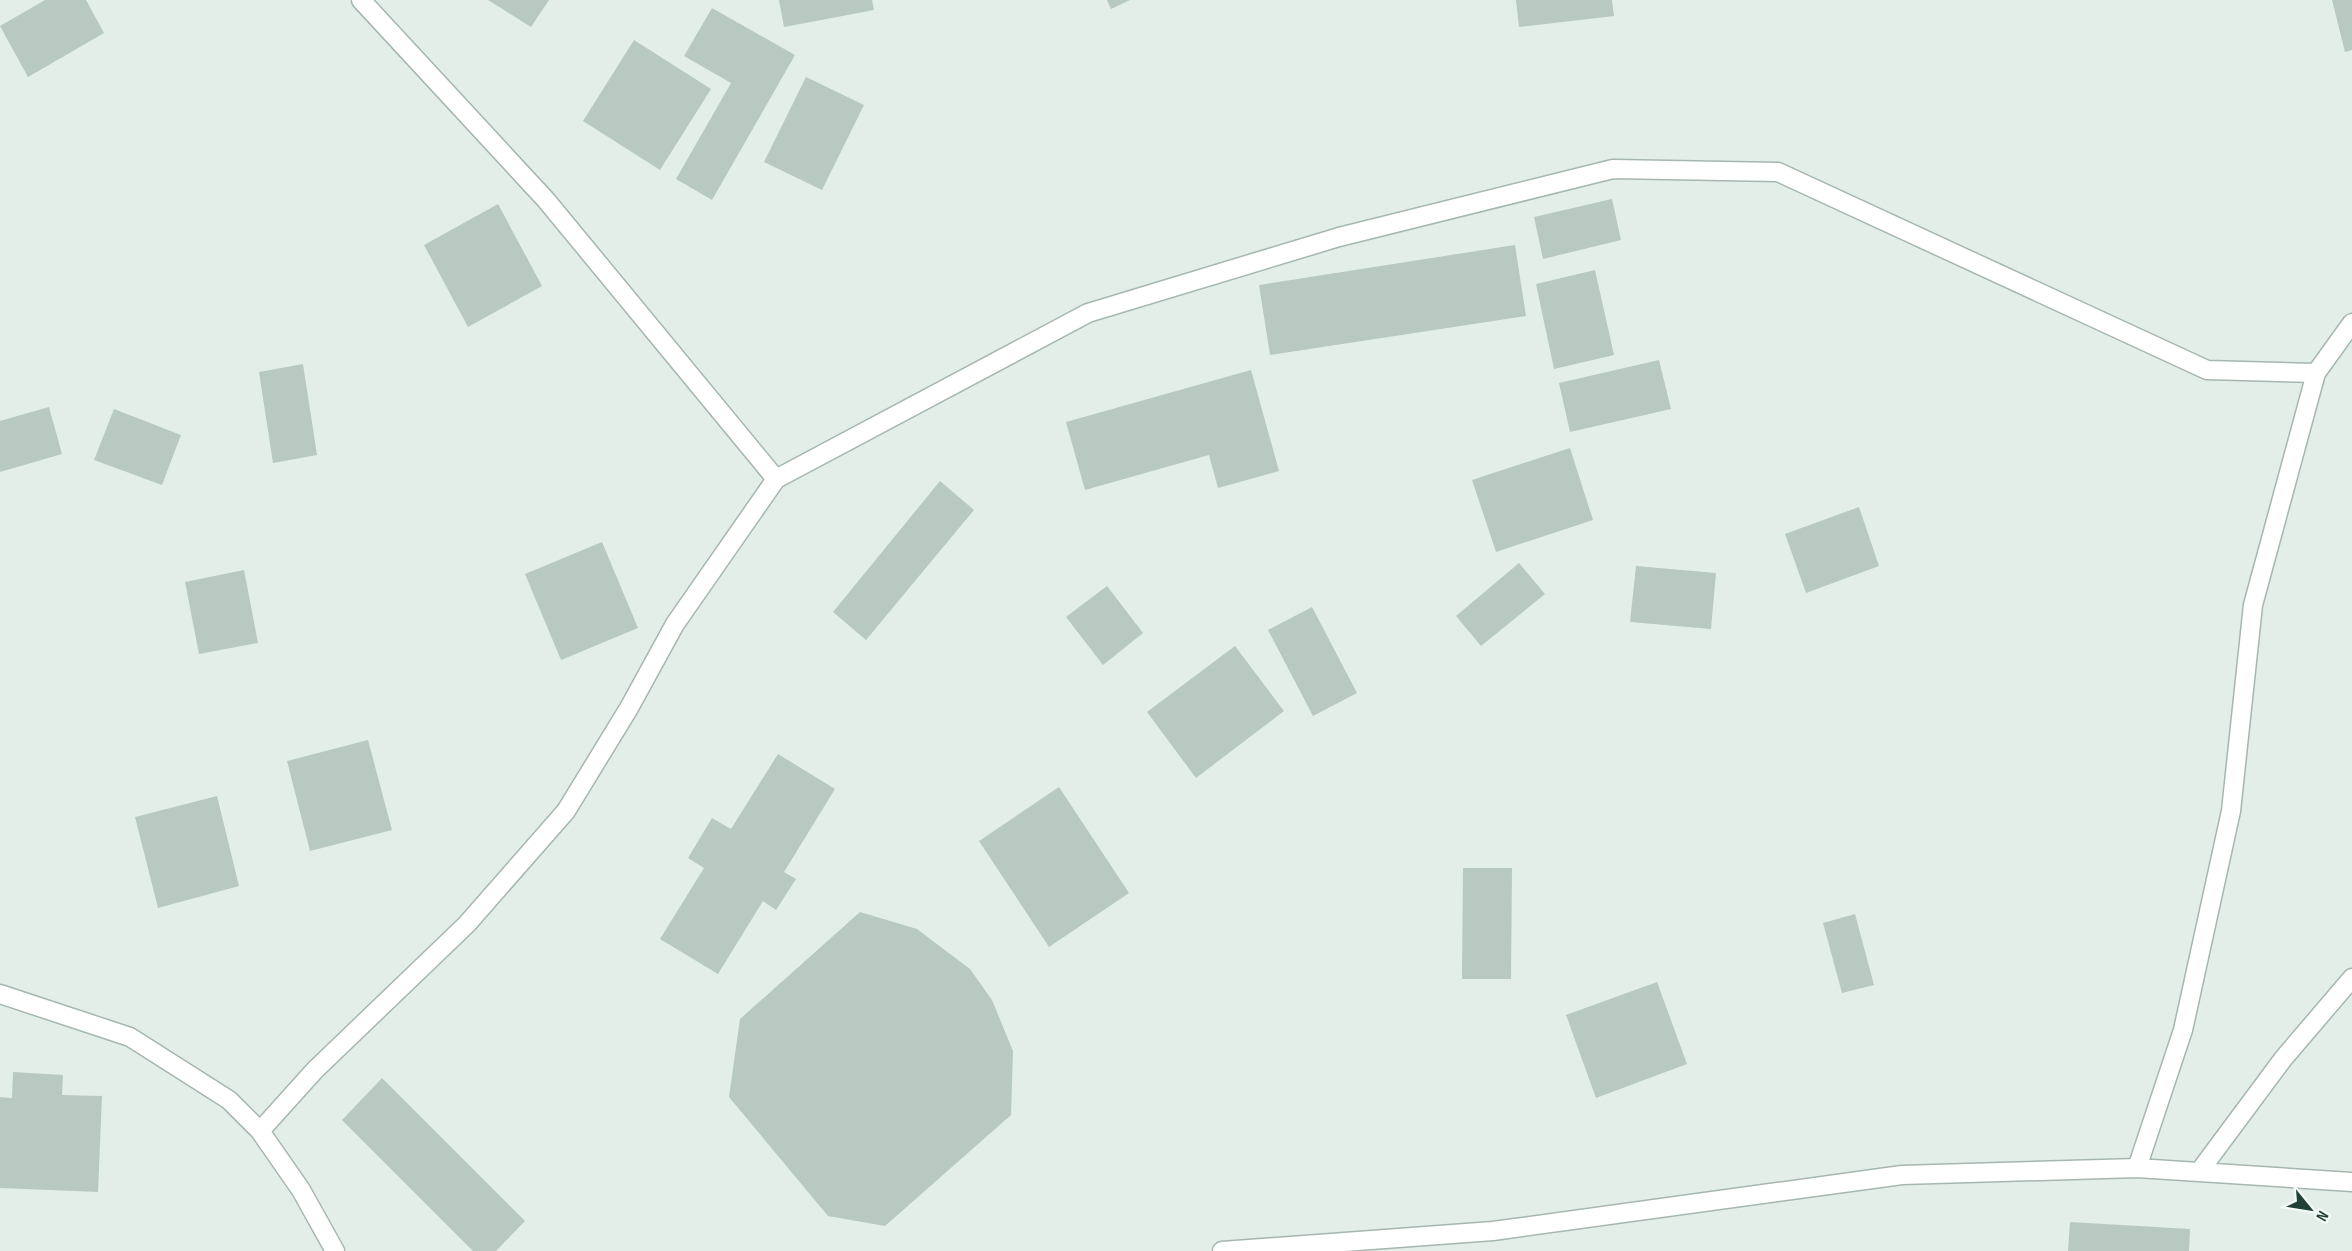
<svg xmlns="http://www.w3.org/2000/svg" width="2352" height="1251" font-family="'Sofia Sans Condensed',sans-serif">
	<style>
		.building { fill: #b8c9c1 }
		.lines { fill: none; stroke-linecap: round; stroke-linejoin: round }
		.minor-casing { stroke: #a5b7af; stroke-width: 21 }
		.minor { stroke: #fff; stroke-width: 18 }
	</style>
	<rect width="100%" height="100%" fill="#e3eee8"/>
	<path class="building" d="M45,0H86L104,33L28,77L0,26Z
		M488,0H549L531,27Z
		M779,0H872L874,10L784,27Z
		M1107,0H1130L1111,9Z
		M1516,0H1612L1614,16L1519,27Z
		M2332,0H2352V50L2345,52Z
		M712,8L795,55L712,200L676,179L731,83L684,56Z
		M634,40L711,89L660,170L583,121Z
		M806,77L864,105L822,190L764,162Z
		M1612,199L1621,240L1543,259L1534,217Z
		M498,204L542,286L468,327L424,245Z
		M1515,245L1526,316L1270,355L1259,285Z
		M1595,270L1614,355L1554,369L1536,284Z
		M1659,360L1671,409L1570,432L1559,383Z
		M303,364L317,455L273,463L259,372Z
		M1251,370L1279,471L1218,488L1209,455L1085,490L1066,422Z
		M49,407L62,454L0,472V421Z
		M114,409L181,435L162,485L94,460Z
		M1570,448L1593,520L1496,552L1472,480Z
		M940,481L974,510L866,640L833,612Z
		M1859,507L1879,566L1806,593L1785,534Z
		M602,542L638,628L561,660L525,574Z
		M1519,563L1545,594L1481,646L1456,616Z
		M1636,566L1716,573L1711,629L1630,622Z
		M244,570L258,643L199,654L185,582Z
		M1107,586L1143,633L1103,665L1066,617Z
		M1312,607L1357,693L1313,716L1268,630Z
		M1235,646L1284,711L1196,778L1147,712Z
		M368,740L392,830L310,851L287,761Z
		M778,754L835,789L784,872L796,879L776,910L763,901L718,974L660,939L704,868L688,858L712,818L731,829Z
		M1059,787L1129,893L1049,947L979,841Z
		M217,796L239,886L158,908L135,817Z
		M1463,868H1512L1511,979H1462Z
		M860,912L917,929L970,969L992,1000L1013,1051L1011,1115L885,1226L828,1216L729,1097L740,1019Z
		M1855,914L1874,985L1842,993L1823,923Z
		M1657,982L1687,1064L1596,1098L1566,1015Z
		M13,1072L63,1075L62,1095L102,1096L98,1192L0,1188V1097L12,1098Z
		M382,1078L525,1221L496,1251H473L342,1120Z
		M2070,1222L2190,1229L2189,1251H2068Z"/>
	<g class="lines">
		<defs>
			<path id="minor" d="M361,0L546,200L776,479
				M0,994L130,1037L229,1100L260,1131L301,1190L335,1251
				M260,1131L315,1070L467,924L566,811L629,708L675,624L776,479L1088,313L1339,237L1613,169L1778,172L2207,370L2316,373
				M2137,1168L2183,1030L2231,811L2253,605L2316,373L2352,323
				M2199,1172L2283,1059L2352,978
				M1222,1251L1493,1231L1902,1175L2137,1168L2352,1182"/>
		</defs>
		<use href="#minor" class="minor-casing"/>
		<use href="#minor" class="minor"/>
	</g>
	<g transform="translate(2310 1209) rotate(120)" stroke="#f4faf7" stroke-width="4.5" paint-order="stroke">
	<path d="M0-4.5L10 22L0 15L-10 22Z" fill="#214136"/>
	<text y="-9" font-size="16" font-weight="bold" text-anchor="middle" fill="#214136">N</text>
	</g>
</svg>
